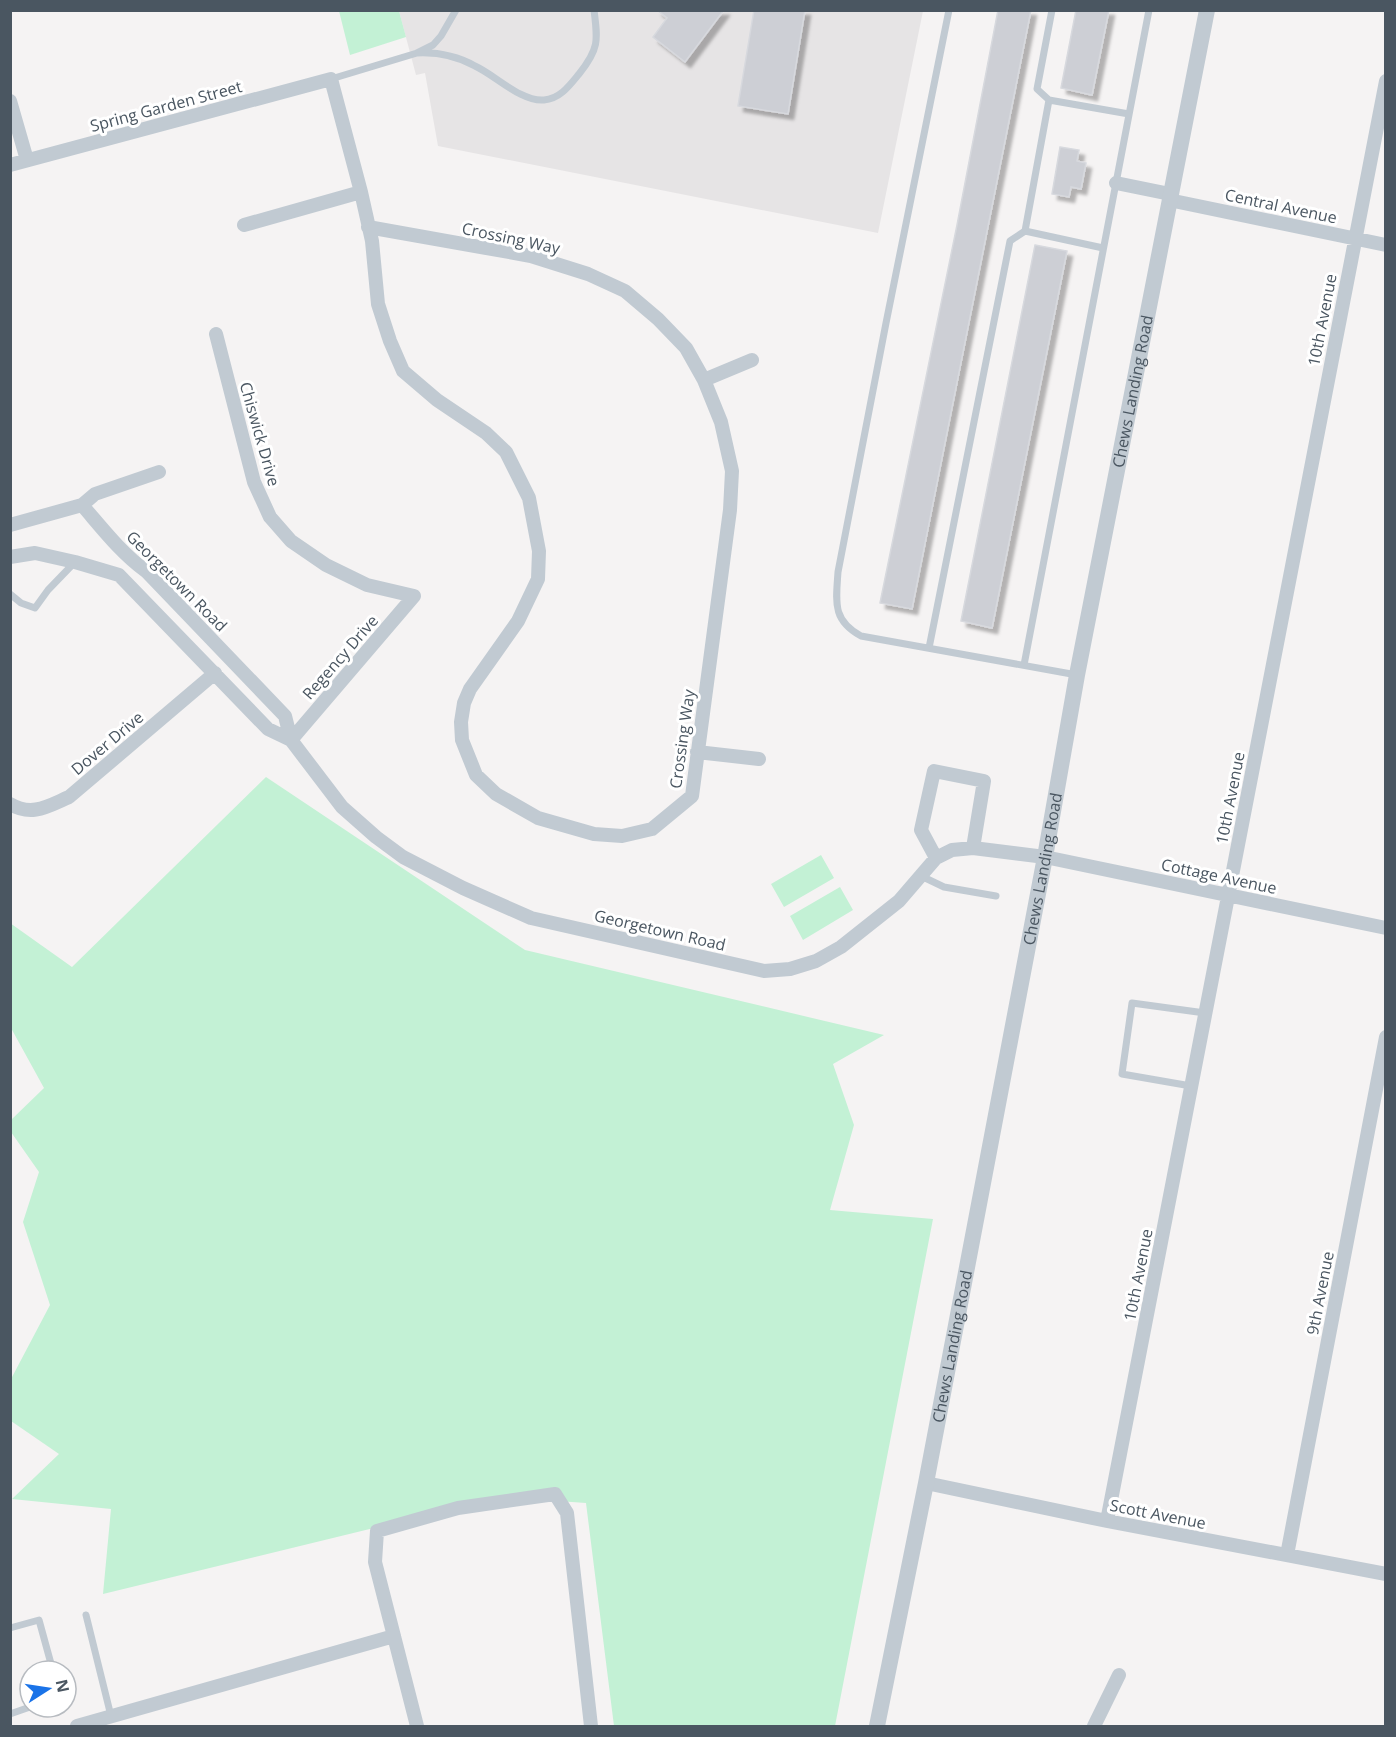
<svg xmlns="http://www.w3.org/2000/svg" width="1396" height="1737" font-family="'Open Sans',sans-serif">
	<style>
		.education { fill: #e6e4e5 }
		.green { fill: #c3f1d5 }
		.building { fill: #cdcfd5; stroke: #d7d9de; stroke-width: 1.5; filter: url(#shadow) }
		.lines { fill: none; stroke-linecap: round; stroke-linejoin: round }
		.service { stroke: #c1cad2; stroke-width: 7 }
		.minor { stroke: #c1cad2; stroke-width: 14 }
		.tertiary { stroke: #c1cad2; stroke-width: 16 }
		.labels { text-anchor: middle; stroke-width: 6; stroke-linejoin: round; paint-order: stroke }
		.street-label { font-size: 16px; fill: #4a5661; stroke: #fff }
	</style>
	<defs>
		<filter id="shadow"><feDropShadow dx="5.5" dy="5.5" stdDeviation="1.5" flood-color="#0004"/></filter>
	</defs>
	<rect width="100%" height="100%" fill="#f5f3f3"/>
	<path class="education" d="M399,11H923L878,233L438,146L425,73L416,75Z"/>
	<path class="green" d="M339,11H399L406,37L350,55Z
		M266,777L525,950L884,1035L833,1064L854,1125L830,1210L933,1219L835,1726H614L586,1503L501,1497L103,1594L111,1509L12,1499L59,1454L11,1421V1379L50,1305L23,1222L39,1172L11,1132V1120L44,1088L11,1028L10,923L72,967Z
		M821,855L834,878L784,907L771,884Z
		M840,887L853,910L803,940L790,916Z"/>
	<path class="building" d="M657,10H724L685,62L653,37L667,18Z
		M754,10H805L788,114L738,106Z
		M998,10H1031L912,609L880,603L957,225Z
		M1076,10H1109L1092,95L1061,88Z
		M1060,147L1079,150L1077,161L1086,163L1081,189L1071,187L1069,197L1052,194Z
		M1035,245L1067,251L992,628L961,621Z"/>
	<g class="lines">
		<path class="service" d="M949,10L886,323L838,572C836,602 832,620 861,636L1077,675
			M417,53C438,52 457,56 475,66C495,75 521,102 544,100C560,99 570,85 579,74C599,49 598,41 594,10
			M331,79L417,53L433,45L441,36L456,10
			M1049,100L1037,89L1052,10
			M1103,248L1025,231L1049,100L1129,114
			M10,594L21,603L35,608L48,590L75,562
			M929,648L1010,241L1025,231
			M1024,665L1149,10
			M921,876L944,887L996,896
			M1191,1086L1122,1074L1132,1003L1205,1013
			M86,1615L111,1716
			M10,1628L39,1620L53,1671
			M10,1714L30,1707"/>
		<path class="minor" d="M10,101L27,160
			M10,165L331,79L361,192L372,241L378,304L390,341L403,371L437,400L486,433L506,452L529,498L539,551L538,579L518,621L470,689L464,703L461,722L462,740L476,775L496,794L538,818L594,834L622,836L652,829L692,796L730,510L732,471L721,422L704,380L686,348L658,319L625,291L588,274L531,256L368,227
			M1116,183L1170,194
			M1169,200L1386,245
			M244,225L361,192
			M216,334L254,482L270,517L291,541L326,565L367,585L414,596L291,740
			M704,380L752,360
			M82,505C102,528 121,553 146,571L285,716L291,740L342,807L376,837L403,857L463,888L531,918L764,971L790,969L816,961L841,947L899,901L936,858L952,850L973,848L1045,857L1386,928
			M10,525L82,505L95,494L159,472
			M10,557L35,553L75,562L119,575L268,729L291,740
			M697,752L759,759
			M10,804C32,817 48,806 69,797L215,673
			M936,858L921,830L934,771L984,781L973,848
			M926,1483L1107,1521L1386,1574
			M1107,1521L1386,81
			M1287,1555L1386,1037
			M77,1726L394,1636
			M417,1726L375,1562L377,1531L458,1508L555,1494L567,1513L591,1726
			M1094,1726L1119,1675"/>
		<path class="tertiary" id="s1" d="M877,1726L926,1483L1045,857L1077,675L1207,10"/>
	</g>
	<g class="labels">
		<g class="street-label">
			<text transform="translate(166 106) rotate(-15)" y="6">Spring Garden Street</text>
			<text transform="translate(1281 206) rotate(12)" y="6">Central Avenue</text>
			<text transform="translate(511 238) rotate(12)" y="6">Crossing Way</text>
			<text transform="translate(1322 320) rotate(-79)" y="6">10th Avenue</text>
			<text dy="6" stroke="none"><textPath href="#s1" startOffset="1359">Chews Landing Road</textPath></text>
			<text transform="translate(260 434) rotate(74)" y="6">Chiswick Drive</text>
			<text transform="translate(177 581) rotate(45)" y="6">Georgetown Road</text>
			<text transform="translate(340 657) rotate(-49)" y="6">Regency Drive</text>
			<text transform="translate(682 739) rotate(-82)" y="6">Crossing Way</text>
			<text transform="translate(107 743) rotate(-40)" y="6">Dover Drive</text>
			<text transform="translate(1230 798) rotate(-79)" y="6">10th Avenue</text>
			<text dy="6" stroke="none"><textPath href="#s1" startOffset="873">Chews Landing Road</textPath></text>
			<text transform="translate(1219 876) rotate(12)" y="6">Cottage Avenue</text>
			<text transform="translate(660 930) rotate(13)" y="6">Georgetown Road</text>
			<text transform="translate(1138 1275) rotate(-79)" y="6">10th Avenue</text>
			<text transform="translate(1320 1293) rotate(-79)" y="6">9th Avenue</text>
			<text dy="6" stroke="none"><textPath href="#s1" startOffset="387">Chews Landing Road</textPath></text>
			<text transform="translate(1158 1514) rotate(11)" y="6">Scott Avenue</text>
		</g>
	</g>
	<rect width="1396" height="1737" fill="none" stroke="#4a5661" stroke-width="24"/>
	<g transform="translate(48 1689) rotate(78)"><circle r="28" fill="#ffffff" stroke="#b7bbc0" stroke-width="1.5"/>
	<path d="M0-4.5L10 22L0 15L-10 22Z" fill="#1a73e8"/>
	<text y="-9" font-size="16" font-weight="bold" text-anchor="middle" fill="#4a5661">N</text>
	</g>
</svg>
